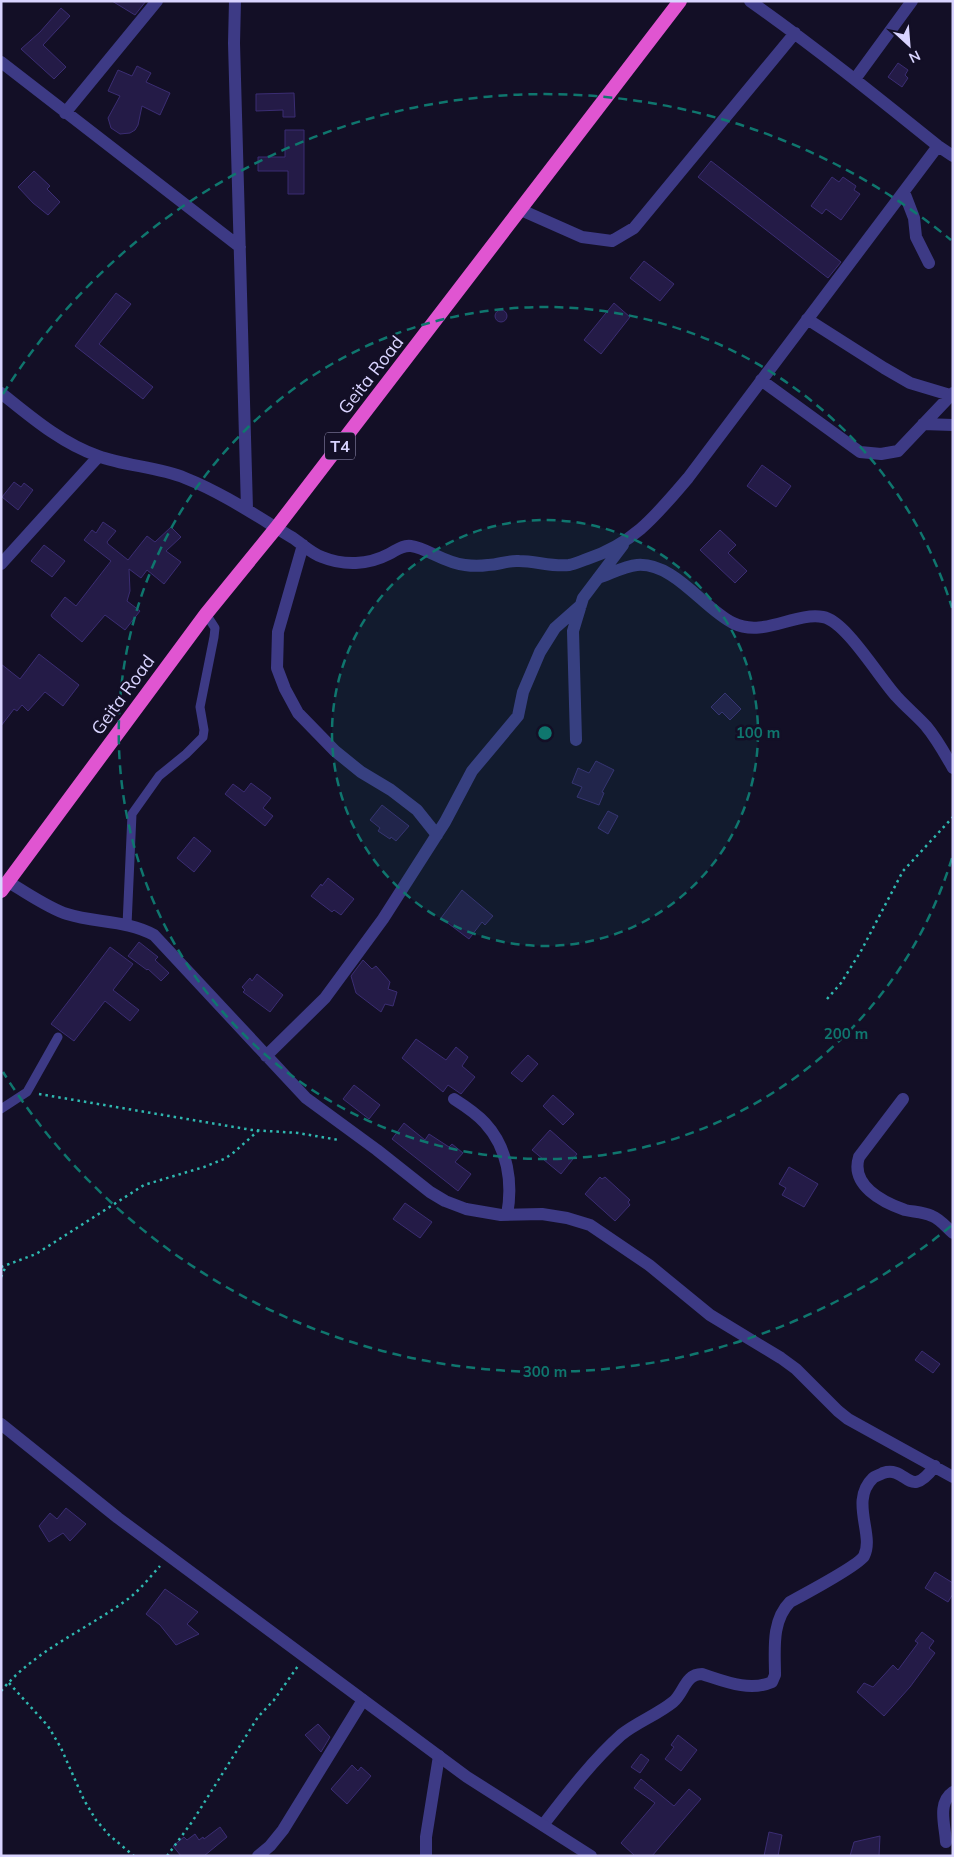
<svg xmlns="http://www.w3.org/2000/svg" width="954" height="1857" font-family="Mulish,sans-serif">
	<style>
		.building { fill: #241b47; stroke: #3b2d73 }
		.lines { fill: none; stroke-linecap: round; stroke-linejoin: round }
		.path { stroke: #2fb8b0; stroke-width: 2.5; stroke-dasharray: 2.5 4; stroke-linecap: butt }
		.service { stroke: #3d3a85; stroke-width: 9 }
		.minor { stroke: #3d3a85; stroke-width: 12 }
		.tertiary { stroke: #3d3a85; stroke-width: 12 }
		.trunk { stroke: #e055d1; stroke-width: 14 }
		.ring { fill: none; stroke: #0f766e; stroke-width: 2.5; stroke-dasharray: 9 6 }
		.labels { text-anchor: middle; stroke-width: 5; stroke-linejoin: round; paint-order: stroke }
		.shield { fill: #130f26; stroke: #9e99be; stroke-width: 1 }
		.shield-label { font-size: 16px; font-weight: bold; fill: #d9d4ff }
		.street-label { font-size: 18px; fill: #d9d4ff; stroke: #130f26 }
		.centre { fill: #0f766e; stroke: #130f26; stroke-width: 2.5 }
		.ring-label { font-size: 15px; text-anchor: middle; font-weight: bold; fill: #0f766e; stroke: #130f26; stroke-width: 5; stroke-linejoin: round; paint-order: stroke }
	</style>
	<rect width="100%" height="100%" fill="#130f26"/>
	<path class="building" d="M112,1H146L135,15Z
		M61,8L70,16L43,45L66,67L54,79L21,49L40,32Z
		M898,63L908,70L905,75L908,78L902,87L888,77Z
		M137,66L151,73L146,82L170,93L160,115L142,106L138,125L135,130L130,133L120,134L111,128L108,118L120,96L108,91L118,70L132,76Z
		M294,93L295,117H283V110L256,111V94Z
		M285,130H304V194H288V171H258V157H285Z
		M711,161L841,262L828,278L698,177Z
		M34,171L50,186L47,189L60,202L48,215L33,203L18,187Z
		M832,177L839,182L843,177L856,186L854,190L860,194L841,220L826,209L822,214L811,206Z
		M644,261L674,284L660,301L630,278Z
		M116,293L131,304L99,344L153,387L143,399L75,346Z
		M614,303L630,317L601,354L584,340Z
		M495 316a6 6 0 1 1 12 0a6 6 0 1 1-12 0Z
		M762,465L791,486L776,507L747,486Z
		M14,482L21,487L24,483L33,490L18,510L2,497Z
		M103,522L116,531L107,542L108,544L128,560L147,536L155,542L171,527L181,537L166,551L181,562L164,584L147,570L141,578L129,569L130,591L127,601L140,611L125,630L105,615L82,642L52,617L51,615L65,597L76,606L111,561L84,540L92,530L96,533Z
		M720,530L736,545L728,553L747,571L735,583L700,550Z
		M44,545L65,561L52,577L31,561Z
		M39,654L79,685L63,706L45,692L28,711L22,705L17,711L14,709L1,726V664L20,679Z
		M725,693L741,709L730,720L722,712L719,715L711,707Z
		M596,761L614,770L602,792L604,793L599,805L577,797L582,787L572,783L578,768L589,773Z
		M251,783L271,798L263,808L273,816L265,826L225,794L233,784L244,792Z
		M382,805L409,826L396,841L391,837L390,839L378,831L380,828L370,820Z
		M608,811L618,816L608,834L598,828Z
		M194,837L211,851L194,872L177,858Z
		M328,878L354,899L341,915L334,910L332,912L311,896L321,884L322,886Z
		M462,890L493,916L485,925L482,922L469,939L441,918Z
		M139,942L158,957L155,960L169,973L161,981L148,969L147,970L128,956Z
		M110,947L133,964L113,990L139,1010L130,1021L105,1001L74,1041L51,1024Z
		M363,960L372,969L376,966L390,982L388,989L397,992L393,1006L385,1004L381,1012L356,993L351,976Z
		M257,974L283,995L270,1012L243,992L245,990L242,987L250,978L252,981Z
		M416,1039L446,1060L456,1047L468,1057L462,1066L475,1077L461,1094L448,1085L443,1092L402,1058Z
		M528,1055L538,1064L522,1082L511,1073Z
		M354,1085L380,1105L369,1119L343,1099Z
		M553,1095L574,1114L563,1125L543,1106Z
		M404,1123L425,1140L429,1134L449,1147L452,1144L463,1153L455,1162L471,1174L458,1191L392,1139Z
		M550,1130L577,1154L561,1174L532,1150Z
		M789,1167L818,1184L804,1207L782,1195L786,1188L779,1184Z
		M600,1177L602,1179L605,1177L630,1200L628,1202L630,1205L615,1221L585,1194Z
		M405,1203L432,1222L420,1238L393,1219Z
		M922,1351L940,1364L933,1373L915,1360Z
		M66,1508L86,1524L70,1541L63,1533L49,1542L39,1526L50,1513L57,1519Z
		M935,1572L953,1583V1594L948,1602L925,1588Z
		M165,1589L198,1612L187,1624L199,1634L176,1645L160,1625L146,1614Z
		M922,1632L934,1641L929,1648L935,1653L910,1687L884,1716L857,1692L864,1683L873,1687L893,1665L898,1670L918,1643L915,1641Z
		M318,1724L330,1737L321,1752L305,1735Z
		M678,1735L697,1750L681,1771L665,1759L674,1747L671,1745Z
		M641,1754L649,1760L640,1773L631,1767Z
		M352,1765L358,1771L361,1767L371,1776L347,1804L331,1789Z
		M641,1779L674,1806L689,1789L701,1799L652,1856H635L621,1843L655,1803L634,1788Z
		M220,1827L227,1837L204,1856H181L173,1846L184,1837L187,1840L195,1834L199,1840L203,1837L204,1839Z
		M769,1832L782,1835L778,1856H764Z
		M880,1836L879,1856H850L854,1842Z"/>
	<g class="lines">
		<path class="path" d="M827,999L841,983L861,951L903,871L953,817
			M39,1094L252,1130L298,1133L339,1140
			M1,1267L36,1254L144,1185L204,1167L224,1159L232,1154L258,1131
			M1,1277L6,1266
			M9,1683L48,1726L61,1748L84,1800L96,1820L109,1835L134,1856
			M1,1691C35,1650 86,1630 128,1599C140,1590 150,1577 160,1566
			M167,1856L192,1822L258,1717L274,1700L298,1666"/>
		<path class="service" d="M127,925L132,814L159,776L186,754L203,737L204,730L200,707L214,637L215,628L206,614
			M1,1109L27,1092L58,1037"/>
		<path class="minor" d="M235,1L234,43L247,509
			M750,1C815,47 876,96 938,146L953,156
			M1,62L240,247
			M855,79L912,1
			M65,113L157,1
			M904,192L914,218L916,237L929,263
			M521,210L582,237L612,241L634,228L795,33
			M807,319L884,368L910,383L950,395
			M761,380L860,452L881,454L898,451L953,393
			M1,393C31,417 61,443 98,456C125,466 158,467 185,478C223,493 258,517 293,538C302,544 312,554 322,557C344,566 368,565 389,554C397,550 402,545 411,546C427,548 444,563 465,565C472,566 481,566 488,565C499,565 508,560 519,561C536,561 552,567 569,565C575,564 581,561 587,559C635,543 657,514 688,478L938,146
			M923,424L953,425
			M303,545L278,632L277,668L285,689L298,713L335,751L361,772L391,790L417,810L437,835
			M1,564L98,457
			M598,578C610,574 625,566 637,565C674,562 704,609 733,623C763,638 794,612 823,617C846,621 880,679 897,697C906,707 917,716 926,726C937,739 945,754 953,768
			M576,740L573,631L583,598L623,545
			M8,882C26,892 48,908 67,914C95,923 127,920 154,935L306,1098L377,1150L430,1192L445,1201L466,1209L501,1215L542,1214L567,1218L590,1225L649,1265L710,1315L781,1358L796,1369L838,1411L848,1419L953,1477
			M266,1056L325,998L383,919L445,822L472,771L518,716L523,692L540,652L555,628L581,605
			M454,1099C465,1106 476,1113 485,1123C508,1148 513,1183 507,1215
			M903,1099L859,1157C850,1185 882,1202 905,1210C914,1212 923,1212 932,1216C940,1219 946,1227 953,1233
			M543,1825C567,1794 592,1761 621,1735C637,1722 657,1715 673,1702C684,1693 685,1674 702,1674C724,1681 749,1692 772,1682L775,1675C775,1651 771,1621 790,1602C803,1595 859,1565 864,1556C875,1535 849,1501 873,1478C875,1476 880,1475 883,1473C908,1465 908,1502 935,1466
			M946,1842C945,1825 937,1803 953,1792
			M258,1856L270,1846L283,1830L363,1700
			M426,1856V1837L439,1756"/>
		<path class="tertiary" d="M1,1424L118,1518L467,1777L591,1856"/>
		<path class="trunk" d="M1,891L206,614L276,528L680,1"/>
	</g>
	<circle cx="545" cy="733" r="213" fill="#0f766e" fill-opacity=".12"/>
	<g class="ring">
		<circle cx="545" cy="733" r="213"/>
		<path d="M952 858A426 426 0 1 1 952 608"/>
		<path d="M951 1226A639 639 0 0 1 3 1072M3 394A639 639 0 0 1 951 240"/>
	</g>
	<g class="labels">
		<rect class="shield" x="325" y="432.5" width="30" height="27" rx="4"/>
		<g class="shield-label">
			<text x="340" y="452">T4</text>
		</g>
		<g class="street-label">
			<text transform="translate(371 375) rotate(-52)" y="6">Geita Road</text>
			<text transform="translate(123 695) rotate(-54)" y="6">Geita Road</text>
		</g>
	</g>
	<circle cx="545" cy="733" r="8" class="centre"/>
	<g class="ring-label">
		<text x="758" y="738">100 m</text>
		<text x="846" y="1039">200 m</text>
		<text x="545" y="1377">300 m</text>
	</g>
	<rect width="954" height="1857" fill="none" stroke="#d9d4ff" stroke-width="5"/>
	<g transform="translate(909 45) rotate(154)" stroke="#130f26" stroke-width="4" paint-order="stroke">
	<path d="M0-4L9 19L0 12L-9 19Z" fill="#d9d4ff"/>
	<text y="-8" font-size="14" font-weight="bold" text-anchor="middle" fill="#d9d4ff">N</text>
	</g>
</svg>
